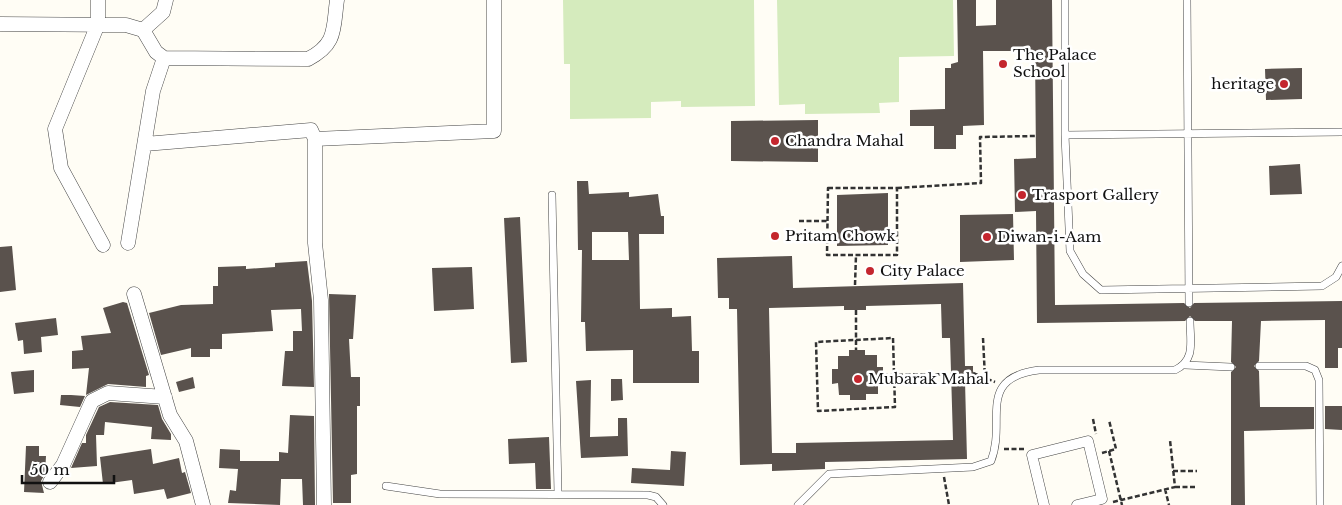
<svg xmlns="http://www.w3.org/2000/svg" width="1342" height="505" font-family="'Libre Baskerville',serif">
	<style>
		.green { fill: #d5ebbd }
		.building { fill: #5a524d; fill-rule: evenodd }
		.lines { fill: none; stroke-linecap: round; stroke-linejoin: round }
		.service-casing { stroke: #444; stroke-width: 8 }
		.pedestrian-casing { stroke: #444; stroke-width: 11 }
		.minor-casing { stroke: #444; stroke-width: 15 }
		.path { stroke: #333; stroke-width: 2.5; stroke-dasharray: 5 2.5; stroke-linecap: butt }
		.service { stroke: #fff; stroke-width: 7 }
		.pedestrian { stroke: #fff; stroke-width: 10 }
		.minor { stroke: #fff; stroke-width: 14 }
		.poi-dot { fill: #c4262e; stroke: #fff; stroke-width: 2 }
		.labels { text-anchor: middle; stroke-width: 5; stroke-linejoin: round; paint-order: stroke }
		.poi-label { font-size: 15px; fill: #111; stroke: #fff; text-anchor: start }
	</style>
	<rect width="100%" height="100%" fill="#fffdf5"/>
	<path class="green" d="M563,0H754L755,106L681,107V101L651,102V118L570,119V64H564Z
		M777,0H953L954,56L899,57V102L879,103L880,113L805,114V104L779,105Z"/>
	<path class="building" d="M957,0H976V26L996,25V0H1052L1055,305L1184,303L1190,308L1194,303L1342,301V348H1338V368H1325V320L1261,321L1259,361L1254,366L1259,371L1260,407H1314V429L1244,431L1245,505H1231V372L1236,367L1231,362L1232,321H1195L1190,316L1185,321L1037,323L1036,211L1015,212L1014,159L1036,158L1035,51H983L984,125L963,126V135H956V149H934V126H910V110L945,109V68H951V64L958,62Z
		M1302,68V99L1266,100L1265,69Z
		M818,120V162L731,161V121Z
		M1300,164L1302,194L1270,195L1269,166Z
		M577,181H588L589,194L629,192V197L658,194L661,216H664V234H639L640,309L672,308V317L691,316L692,351H699V383H633V350L586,351L585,322H581L582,250H578ZM592,232H628L629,260H592Z
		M888,193V245L837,246V195Z
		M1013,214L1014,260L960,262V215Z
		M520,217L527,362L511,363L504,218Z
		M12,246L16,290L0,292V247Z
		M792,256L793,288L963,283L965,366H973V381H965L967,459L825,462V469L772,471V464L740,465L737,309H729V298H718L717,258ZM941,304L942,338H950L953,440L796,443V453H772L769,308L844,306V310H866V306Z
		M307,261L312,301L314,387L282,386L285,351H293V331H302L301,309L271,310L273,331L222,334V349H210V357H191V348L161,355L149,313L181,305L213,304V286H218V267L246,266V269L275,267V263Z
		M472,267L474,309L434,311L432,268Z
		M329,294L356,295L353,339H349L351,377H360V406H357V474L351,475V503H333Z
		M123,302L127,303L149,375L146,376V387L108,384L86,395L89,368L72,369V351L83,350L81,336L111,333L103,308Z
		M56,318L58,335L41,337L42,352L24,354L23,340L18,341L15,323Z
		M849,350H865V355H877V367H883V382H878V394H866V400H850V395H839L838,383L832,384V369H838V356H849Z
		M34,370V392L14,394L11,372Z
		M193,377L195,388L179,392L176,382Z
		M611,379H622L623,400L611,401Z
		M591,380L590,437L618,436V418H627L628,456L581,458L576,381Z
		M61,395H71L85,396L80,407L60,405Z
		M110,402L158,405L162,419L171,434V440L151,439L152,427L105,422L104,435H96L97,466L71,468L82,443H86V435L99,407Z
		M1325,406H1342V430L1325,429Z
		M290,415L314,416L315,505H303L302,479H281L280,505L228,503L230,490L236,491L238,469L219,468L220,449L240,450V461H279V452L288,453Z
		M549,437L551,489H536L535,463L509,464L508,439Z
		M26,446H39V456H46L45,474L41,481L44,493L24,492Z
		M151,449L153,464L179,458L182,473L185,472L191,493L167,499L164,489L134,494L132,480L103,484L100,457Z
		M671,451L686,452L684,486L631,483L632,468L670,470Z"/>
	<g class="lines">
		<defs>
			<path id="service" d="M1065,0V135L1070,251L1083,274L1101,290L1322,286L1336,277L1342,266
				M1187,0L1189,303
				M1065,135L1342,132
				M552,195L558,494
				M1185,365L1231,367
				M1259,366H1306L1315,370L1319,380L1320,505
				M386,486L440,494L648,495L656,497L663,505
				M798,505L829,474L973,467L991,461C1007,421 975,378 1039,370H1175C1196,360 1190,341 1190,321"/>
			<path id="pedestrian" d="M1044,505L1032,455L1088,441L1102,499L1077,505"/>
			<path id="minor" d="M98,0V24L55,129L61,168L103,245
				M0,24L126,25L143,30L156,52L164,58L308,59C337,44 333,29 337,0
				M143,30L163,12L166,0
				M315,139L494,131V0
				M145,144L311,130L315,139V243L321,300L324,505
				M128,243L153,91L164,58
				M134,294L170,415L186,441L203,505
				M50,482L63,465L92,401L108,393L165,397"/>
		</defs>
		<use href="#service" class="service-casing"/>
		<use href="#pedestrian" class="pedestrian-casing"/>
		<use href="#minor" class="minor-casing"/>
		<path class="path" d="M828,188H897V255H827Z
			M897,188L981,183L980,137L1035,136
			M799,221H827
			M855,285L856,255
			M856,310V350
			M893,338L895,407L818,411L816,342Z
			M983,338L985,378
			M973,373L995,382
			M883,375L951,374
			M1093,419L1096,434
			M1004,449H1024
			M1109,451L1122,505
			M1102,453L1116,449L1109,420
			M1173,471H1197
			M944,477L949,505
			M1175,487H1196
			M1165,489L1169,505
			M1113,502L1175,487L1170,440"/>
		<use href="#service" class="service"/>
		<use href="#pedestrian" class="pedestrian"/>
		<use href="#minor" class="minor"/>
	</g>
	<g class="poi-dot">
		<circle cx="1003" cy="64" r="5"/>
		<circle cx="1284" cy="84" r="5"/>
		<circle cx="775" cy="141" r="5"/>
		<circle cx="1022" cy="195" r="5"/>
		<circle cx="775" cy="236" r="5"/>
		<circle cx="987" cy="237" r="5"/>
		<circle cx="870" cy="271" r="5"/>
		<circle cx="858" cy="379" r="5"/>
	</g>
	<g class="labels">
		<g class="poi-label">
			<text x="1013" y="60">The Palace<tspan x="1013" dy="17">School</tspan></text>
			<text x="1274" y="89" text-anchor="end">heritage</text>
			<text x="785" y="146">Chandra Mahal</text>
			<text x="1032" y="200">Trasport Gallery</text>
			<text x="785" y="241">Pritam Chowk</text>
			<text x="997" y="242">Diwan-i-Aam</text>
			<text x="880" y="276">City Palace</text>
			<text x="868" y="384">Mubarak Mahal</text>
		</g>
	</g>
	<path d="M22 475v8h92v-8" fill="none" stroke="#111111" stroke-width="2.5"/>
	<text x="30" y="475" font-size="15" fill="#111111" stroke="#ffffff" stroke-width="4" paint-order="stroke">50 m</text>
</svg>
